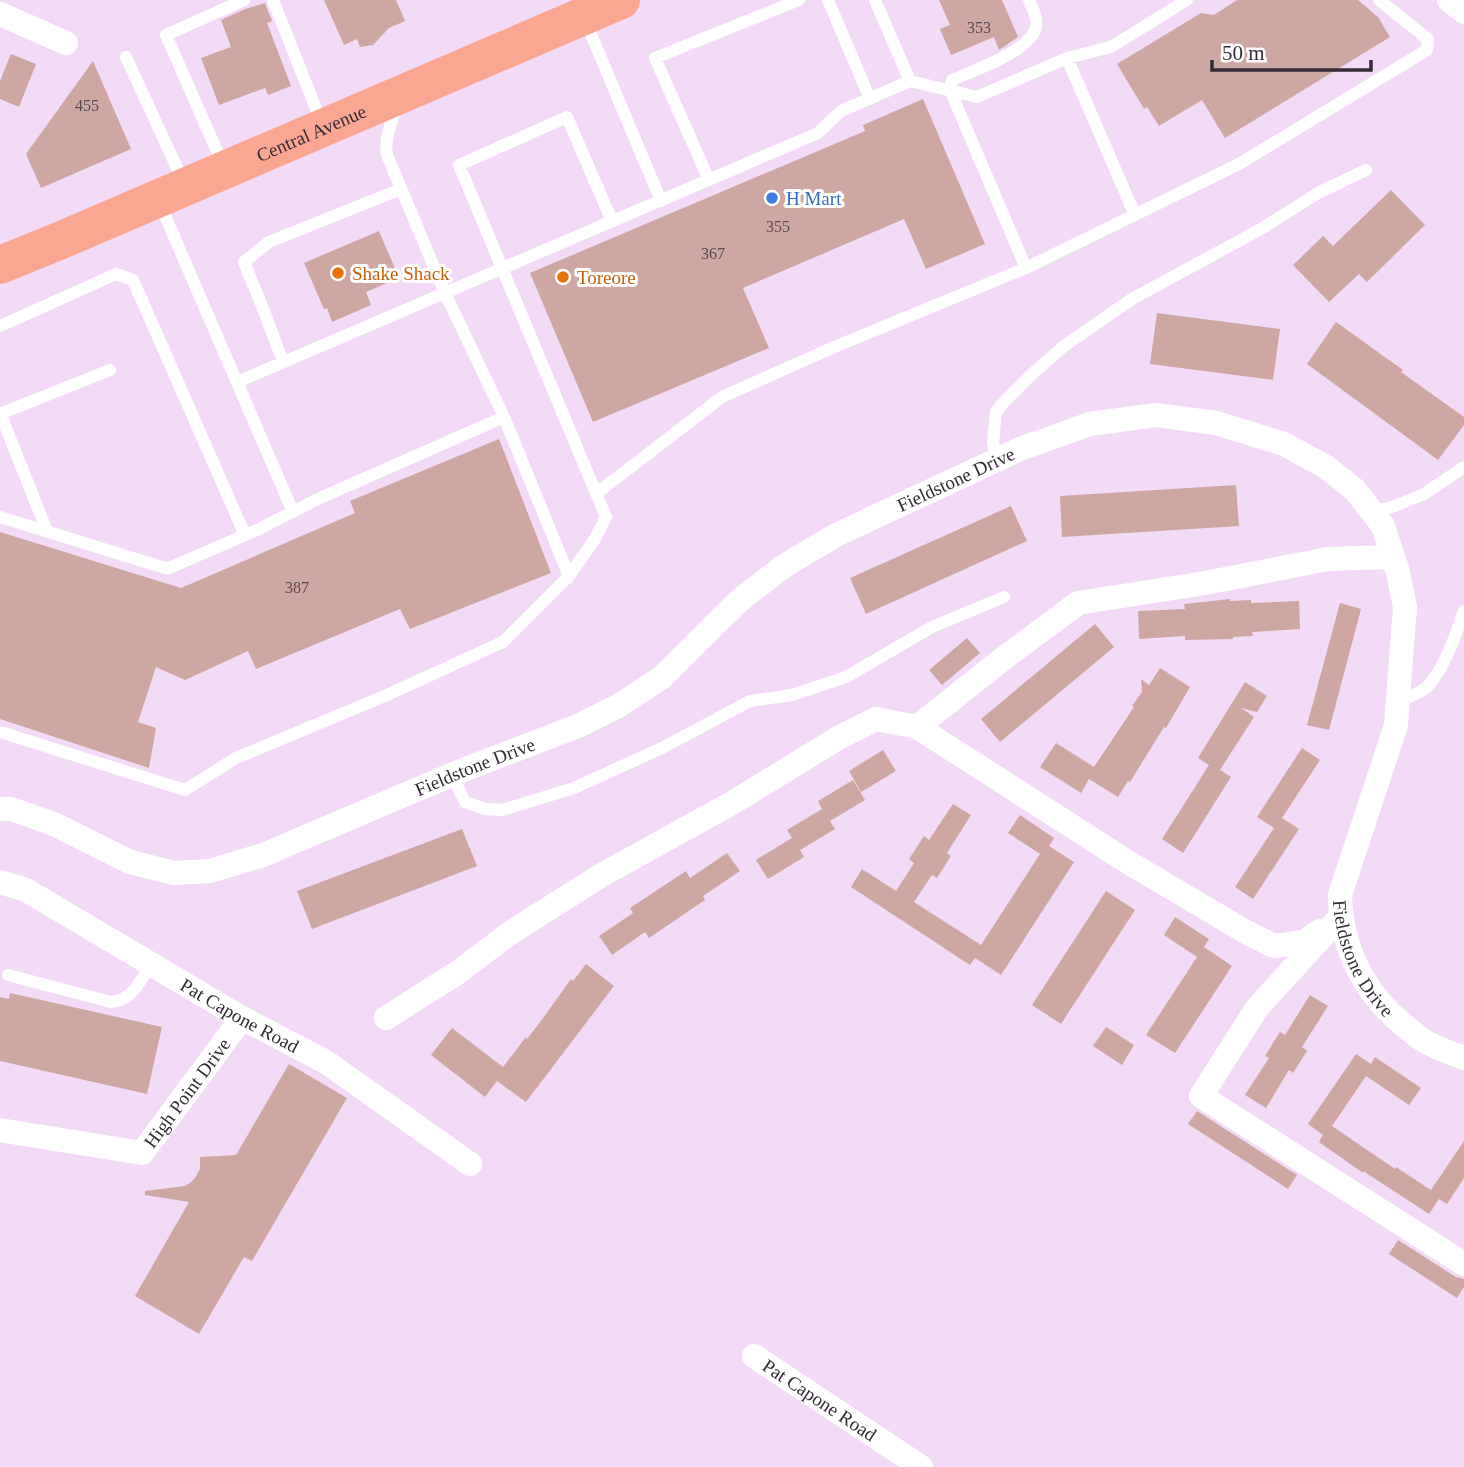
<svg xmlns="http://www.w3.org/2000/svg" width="1464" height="1467" font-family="'Times New Roman',serif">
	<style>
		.building { fill: #cea7a2 }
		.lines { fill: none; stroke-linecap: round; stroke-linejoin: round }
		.service { stroke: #fff; stroke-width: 12 }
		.minor { stroke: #fff; stroke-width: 24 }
		.primary { stroke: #faa791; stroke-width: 38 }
		.shop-dot { fill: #3f7fe0; stroke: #fff; stroke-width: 2.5 }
		.food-dot { fill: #e8710a; stroke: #fff; stroke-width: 2.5 }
		.labels { text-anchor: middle; stroke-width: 6; stroke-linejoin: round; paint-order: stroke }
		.number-label { font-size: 16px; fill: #5a4a51 }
		.street-label { font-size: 19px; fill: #342b36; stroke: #fff }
		.shop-label { font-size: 19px; fill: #366cbe; stroke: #fff; text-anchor: start }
		.food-label { font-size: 19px; fill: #c56008; stroke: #fff; text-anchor: start }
	</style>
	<rect width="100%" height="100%" fill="#f3daf7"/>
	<path class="building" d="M324,0H396L405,21L389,28L373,45L360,47L357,39L344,45Z
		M939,0H1002L1018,37L999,50L994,37L951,55L940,29L950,25Z
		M1237,0H1358L1378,17L1390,37L1225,138L1202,100L1159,126L1147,107L1144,109L1117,64L1201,13L1214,15Z
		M265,3L272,21L267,23L291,86L268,95L265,88L219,105L201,58L231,47L221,20L245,9Z
		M11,54L36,64L19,107L0,99V81Z
		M93,61L131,149L41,188L26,154Z
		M923,99L985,244L926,269L904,219L743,288L769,348L593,422L530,273L865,131L863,125Z
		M1391,190L1425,225L1367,282L1359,274L1329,302L1293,265L1323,236L1333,246Z
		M379,231L399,278L366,292L371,305L332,322L327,308L324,309L304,263Z
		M1157,313L1280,329L1273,380L1150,364Z
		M1336,322L1403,370L1401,372L1464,417V425L1438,460L1307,364Z
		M499,439L551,573L410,629L400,609L256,669L248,651L185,680L156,667L138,722L156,728L149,768L0,719V532L181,588L355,513L350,501Z
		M1236,485L1239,526L1062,537L1060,496Z
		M1011,506L1027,541L866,614L850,578Z
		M1230,599V601L1251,600V603L1299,601L1300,629L1252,632L1253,636L1233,637V639L1185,640V636L1139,639L1138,611L1185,609L1184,604Z
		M1340,603L1361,609L1329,730L1307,725Z
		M1095,624L1114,647L1000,742L981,719Z
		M967,638L980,653L942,685L929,670Z
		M1160,668L1190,687L1166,728L1164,727L1130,782L1128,781L1118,797L1089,779L1081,793L1040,767L1056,743L1094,767L1134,707L1132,706L1142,692L1141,679L1149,685Z
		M1245,682L1267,696L1257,712L1241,708L1254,717L1220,770L1231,777L1183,853L1162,839L1209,765L1198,758Z
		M1302,748L1320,760L1282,818L1299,829L1253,899L1235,887L1274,828L1257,817Z
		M883,750L896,771L861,792L849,771Z
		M853,780L865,800L830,821L835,829L800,850L804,857L768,879L756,860L792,838L787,830L822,809L818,801Z
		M953,804L971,815L947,853L951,856L937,878L932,875L914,902L981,945L1040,854L1008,833L1020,815L1054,838L1049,846L1074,862L1001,975L975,958L970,965L851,887L862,869L896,891L914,863L909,859L924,836L929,840Z
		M462,829L477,866L312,929L297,891Z
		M727,853L740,871L703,896L705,900L649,938L645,932L612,955L599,936L633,913L630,908L686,871L690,878Z
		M1106,891L1135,910L1061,1024L1032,1005Z
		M1175,917L1209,939L1204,947L1232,966L1175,1053L1146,1035L1197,957L1164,935Z
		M586,964L614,986L526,1102L497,1081L485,1097L431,1055L452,1028L503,1067L526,1037L527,1039L541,1021L571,979L573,981Z
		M10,993L162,1027L147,1094L0,1061V997L9,999Z
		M1310,995L1328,1006L1302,1047L1307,1051L1293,1073L1289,1070L1266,1108L1245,1095L1269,1058L1265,1056L1280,1032L1285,1035Z
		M1106,1027L1134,1045L1122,1065L1093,1046Z
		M1356,1054L1371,1064L1375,1057L1421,1088L1409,1105L1366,1076L1332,1126L1395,1169L1396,1167L1431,1190L1464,1141V1178L1447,1204L1439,1199L1429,1214L1363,1171V1173L1319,1142L1323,1135L1308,1124Z
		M289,1064L347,1098L252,1261L244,1257L199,1334L135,1296L189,1202L145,1195V1191L185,1186L190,1183L195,1178L200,1169V1157L236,1155Z
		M1197,1111L1297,1175L1288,1189L1188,1124Z
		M1398,1240L1456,1277L1464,1279V1287L1457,1298L1389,1254Z"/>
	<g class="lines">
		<path class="service" d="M273,0L322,124
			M828,0L870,99
			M875,0L910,81
			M1029,0C1032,8 1038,17 1036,27C1030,52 974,70 952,80L950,90L1026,268L1239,164L1427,50L1428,39L1379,0
			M585,20L661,201
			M126,57L184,183
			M1067,58L1135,215
			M398,104C392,121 384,137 387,155L445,293L504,417L569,576L595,539L606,517L459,165L567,117L612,221
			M224,167L166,35L244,0
			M709,180L655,58L799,0
			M160,204L293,512
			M0,326L116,274L133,280L245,535
			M283,362L266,316L244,262L269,242L401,189
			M237,382L818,133L841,111L910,81L977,97L1067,58L1111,47L1187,0
			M0,413L47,531
			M0,414L110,370
			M997,460L993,443L996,412L1005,401L1030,376L1064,346L1132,299L1261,229L1318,193L1366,170
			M597,493L722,397L832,348L1026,268
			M1372,512L1395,506L1424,494L1464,467
			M0,517L165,568H169L257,530L320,498L504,417
			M1398,701C1408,697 1420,694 1428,686C1443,671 1457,632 1464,611
			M0,732L185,790L236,758L387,695L503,642L569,576
			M452,775L465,802L485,809L502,810L574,788L662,748L750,701L792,695L846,677L932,627L1004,597
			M8,975L111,1002C132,1001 141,980 151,964"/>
		<g class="minor">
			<path d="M1449,0L1464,12"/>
			<path d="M0,14L66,43"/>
			<path d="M917,727L1131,864L1246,932L1274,946L1304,942L1320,931"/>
			<path id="s1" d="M0,809H11L54,824L130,862L174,873L210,871L263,855L463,770L578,726L618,706L661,678L740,600L784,566L836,535L1020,449L1090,424L1156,415L1216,423L1284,444L1326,467L1355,490L1383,526L1398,572L1405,607L1396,725L1340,895C1341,948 1365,995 1406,1027C1412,1032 1418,1037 1424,1041C1436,1048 1451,1053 1464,1058"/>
			<path id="s2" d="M0,882L26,890L242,1018L326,1062L470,1164"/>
			<path d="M1340,917L1257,1008L1201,1096L1464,1264"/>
			<path d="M386,1018L457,973L510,933L600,876L732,803L840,737L876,719L917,727L1004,658L1078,603L1205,583L1328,559L1393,557"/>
			<path id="s3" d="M0,1130L142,1153L242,1018"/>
			<path id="s4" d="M754,1356L921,1467"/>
		</g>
		<path class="primary" id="s5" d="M0,265L59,241L621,0"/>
	</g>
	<circle class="shop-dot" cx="772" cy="198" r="7"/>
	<g class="food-dot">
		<circle cx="338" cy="273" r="7"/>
		<circle cx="563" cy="277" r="7"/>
	</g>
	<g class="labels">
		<g class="number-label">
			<text x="979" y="33">353</text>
			<text x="87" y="111">455</text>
			<text x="778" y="232">355</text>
			<text x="713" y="259">367</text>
			<text x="297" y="593">387</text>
		</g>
		<g class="street-label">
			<text dy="7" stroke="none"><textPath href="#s5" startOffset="338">Central Avenue</textPath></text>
			<text dy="7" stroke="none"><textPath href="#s1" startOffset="1074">Fieldstone Drive</textPath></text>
			<text dy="7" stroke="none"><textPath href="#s1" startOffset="508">Fieldstone Drive</textPath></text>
			<text dy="7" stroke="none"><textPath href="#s1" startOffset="1998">Fieldstone Drive</textPath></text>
			<text dy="7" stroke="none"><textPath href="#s2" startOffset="275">Pat Capone Road</textPath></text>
			<text dy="7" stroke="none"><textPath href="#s3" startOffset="219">High Point Drive</textPath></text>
			<text dy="7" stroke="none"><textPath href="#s4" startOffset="79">Pat Capone Road</textPath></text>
		</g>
		<g class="shop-label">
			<text x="786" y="205">H Mart</text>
		</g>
		<g class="food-label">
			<text x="352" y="280">Shake Shack</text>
			<text x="577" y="284">Toreore</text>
		</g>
	</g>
	<path d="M1212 60v10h159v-10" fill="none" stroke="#342b36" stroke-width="3.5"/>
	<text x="1222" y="60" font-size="21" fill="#342b36" stroke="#ffffff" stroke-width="5" paint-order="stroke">50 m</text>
</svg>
